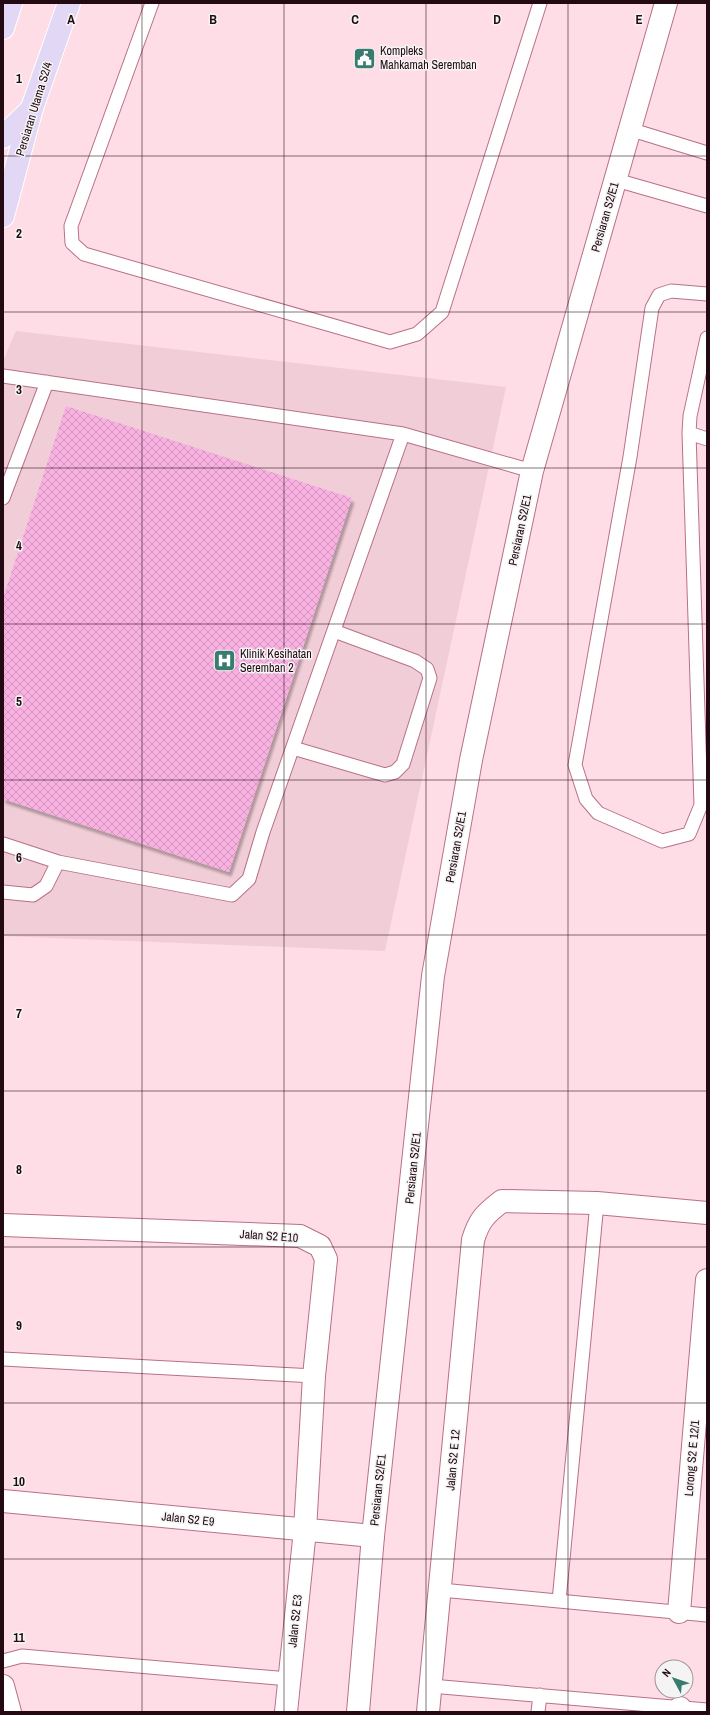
<svg xmlns="http://www.w3.org/2000/svg" width="710" height="1715" font-family="'Archivo Narrow',sans-serif">
	<style>
		.built { fill: #f1cdd7 }
		.building { fill: url(#building-cross-hatch); filter: url(#shadow) }
		.lines { fill: none; stroke-linecap: round; stroke-linejoin: round }
		.lane-casing { stroke: #b97087; stroke-width: 15 }
		.street-casing { stroke: #b97087; stroke-width: 24 }
		.secondary-casing { stroke: #b97087; stroke-width: 24 }
		.primary-casing { stroke: #fff; stroke-width: 24 }
		.lane { stroke: #fff; stroke-width: 13 }
		.street { stroke: #fff; stroke-width: 22 }
		.secondary { stroke: #fff; stroke-width: 22 }
		.primary { stroke: #e2d8f6; stroke-width: 22 }
		.grid { fill: none; stroke: #230912; stroke-width: 1; stroke-opacity: 0.55 }
		.labels { text-anchor: middle; stroke-width: 3; stroke-linejoin: round; paint-order: stroke }
		.poi-label { font-size: 12px; fill: #230912; stroke: #f4f4f4; text-anchor: start }
		.street-label { font-size: 12px; fill: #230912; stroke: #f4f4f4 }
		.grid-label { font-size: 13px; text-anchor: middle; font-weight: bold; fill: #230912; stroke: #f4f4f4; stroke-width: 3; stroke-linejoin: round; paint-order: stroke }
	</style>
	<defs>
		<pattern id="building-cross-hatch" width="8" height="8" patternUnits="userSpaceOnUse"><rect width="8" height="8" fill="#f8b1e0"/><path d="M0 0l8 8M0 8l8-8" fill="none" stroke="#d497bf"/></pattern>
		<filter id="shadow"><feDropShadow dx="2.5" dy="4.5" stdDeviation="1" flood-color="#0004"/></filter>
	</defs>
	<rect width="100%" height="100%" fill="#fedde6"/>
	<path class="built" d="M16,331L506,387L385,951L3,936V361Z"/>
	<path class="building" d="M66,406L352,498L229,872L3,799V598Z"/>
	<g class="lines">
		<defs>
			<path id="lane" d="M152,3L71,226L72,243L84,254L390,342L417,334L442,312L540,3
				M629,129L707,153
				M616,180L707,206
				M707,294L671,291L659,295L652,308L630,457L575,765L586,799L598,813L662,841L689,834L701,805L689,433L690,416L707,338
				M3,376L403,434L532,471
				M689,433L707,439
				M3,498L47,382
				M293,748L385,775L395,772L403,764L430,678L427,669L415,661L334,631
				M3,844L58,862L232,895L249,879L263,832L403,434
				M3,892L33,895L46,886L58,862
				M3,1359L314,1376
				M441,1590L707,1615
				M559,1601L597,1203
				M3,1661L22,1656L289,1679
				M431,1686L707,1710
				M538,1712L540,1695"/>
			<path id="street" d="M3,1225L300,1236L320,1246L326,1259L314,1376L305,1530L286,1712
				M3,1501L373,1536
				M679,1612L707,1280
				M3,1686L10,1712
				M428,1712L473,1240C479,1220 485,1214 502,1201L597,1203L707,1213
				M680,1712V1708"/>
			<path id="secondary" d="M358,1712L373,1536L433,976L471,760L532,471L666,3"/>
			<path id="primary" d="M3,28L11,3
				M3,137L32,109
				M3,216L32,108L69,3"/>
		</defs>
		<use href="#lane" class="lane-casing"/>
		<use href="#street" class="street-casing"/>
		<use href="#secondary" class="secondary-casing"/>
		<use href="#primary" class="primary-casing"/>
		<use href="#lane" class="lane"/>
		<use href="#street" class="street"/>
		<use href="#secondary" class="secondary"/>
		<use href="#primary" class="primary"/>
	</g>
	<path class="grid" d="M142,3V1712M284,3V1712M426,3V1712M568,3V1712M3,156H707M3,312H707M3,468H707M3,624H707M3,780H707M3,935H707M3,1091H707M3,1247H707M3,1403H707M3,1559H707"/>
	<defs>
		<symbol id="civic-square" viewBox="-11 -11 22 22"><rect x="-9" y="-9" width="18" height="18" rx="4" fill="#387c6f" stroke="#f4f4f4"/><path d="M-.6-6.5H3V-4.5H.6V-3L4-1V1h2V6H-6V1h2V-1L-.6-3ZM-1.2 2.5V6h2.4V2.5Z" fill="#fff"/></symbol>
		<symbol id="hospital-square" viewBox="-11 -11 22 22"><rect x="-9" y="-9" width="18" height="18" rx="4" fill="#387c6f" stroke="#f4f4f4"/><path d="M-5-5h3v3.5h4V-5h3V5h-3V1.5h-4V5h-3Z" fill="#fff"/></symbol>
	</defs>
	<g fill-rule="evenodd">
		<use href="#civic-square" x="352" y="46" width="25" height="25"/>
		<use href="#hospital-square" x="212" y="648" width="25" height="25"/>
	</g>
	<g class="labels">
		<g class="poi-label">
			<text x="380" y="55">Kompleks<tspan x="380" dy="14">Mahkamah Seremban</tspan></text>
			<text x="240" y="658">Klinik Kesihatan<tspan x="240" dy="14">Seremban 2</tspan></text>
		</g>
		<g class="street-label">
			<text transform="translate(34 109) rotate(-73)" y="4">Persiaran Utama S2/4</text>
			<text transform="translate(605 217) rotate(-74)" y="4">Persiaran S2/E1</text>
			<text transform="translate(520 530) rotate(-78)" y="4">Persiaran S2/E1</text>
			<text transform="translate(456 847) rotate(-80)" y="4">Persiaran S2/E1</text>
			<text transform="translate(413 1168) rotate(-84)" y="4">Persiaran S2/E1</text>
			<text transform="translate(269 1236) rotate(4)" y="4">Jalan S2 E10</text>
			<text transform="translate(692 1458) rotate(-85)" y="4">Lorong S2 E 12/1</text>
			<text transform="translate(453 1460) rotate(-85)" y="4">Jalan S2 E 12</text>
			<text transform="translate(378 1490) rotate(-84)" y="4">Persiaran S2/E1</text>
			<text transform="translate(188 1519) rotate(6)" y="4">Jalan S2 E9</text>
			<text transform="translate(295 1621) rotate(-84)" y="4">Jalan S2 E3</text>
		</g>
	</g>
	<g class="grid-label">
		<text x="71" y="24">A</text>
		<text x="213" y="24">B</text>
		<text x="355" y="24">C</text>
		<text x="497" y="24">D</text>
		<text x="639" y="24">E</text>
		<text x="19" y="83">1</text>
		<text x="19" y="238">2</text>
		<text x="19" y="394">3</text>
		<text x="19" y="550">4</text>
		<text x="19" y="706">5</text>
		<text x="19" y="862">6</text>
		<text x="19" y="1018">7</text>
		<text x="19" y="1174">8</text>
		<text x="19" y="1330">9</text>
		<text x="19" y="1486">10</text>
		<text x="19" y="1642">11</text>
	</g>
	<rect width="710" height="1715" fill="none" stroke="#230912" stroke-width="8"/>
	<g transform="translate(674 1679) rotate(310)"><circle r="19" fill="#f4f4f4" stroke="#a0969a"/>
	<path d="M0-3L7 15L0 10L-7 15Z" fill="#387c6f"/>
	<text y="-6" font-size="11" font-weight="bold" text-anchor="middle" fill="#230912">N</text>
	</g>
</svg>
